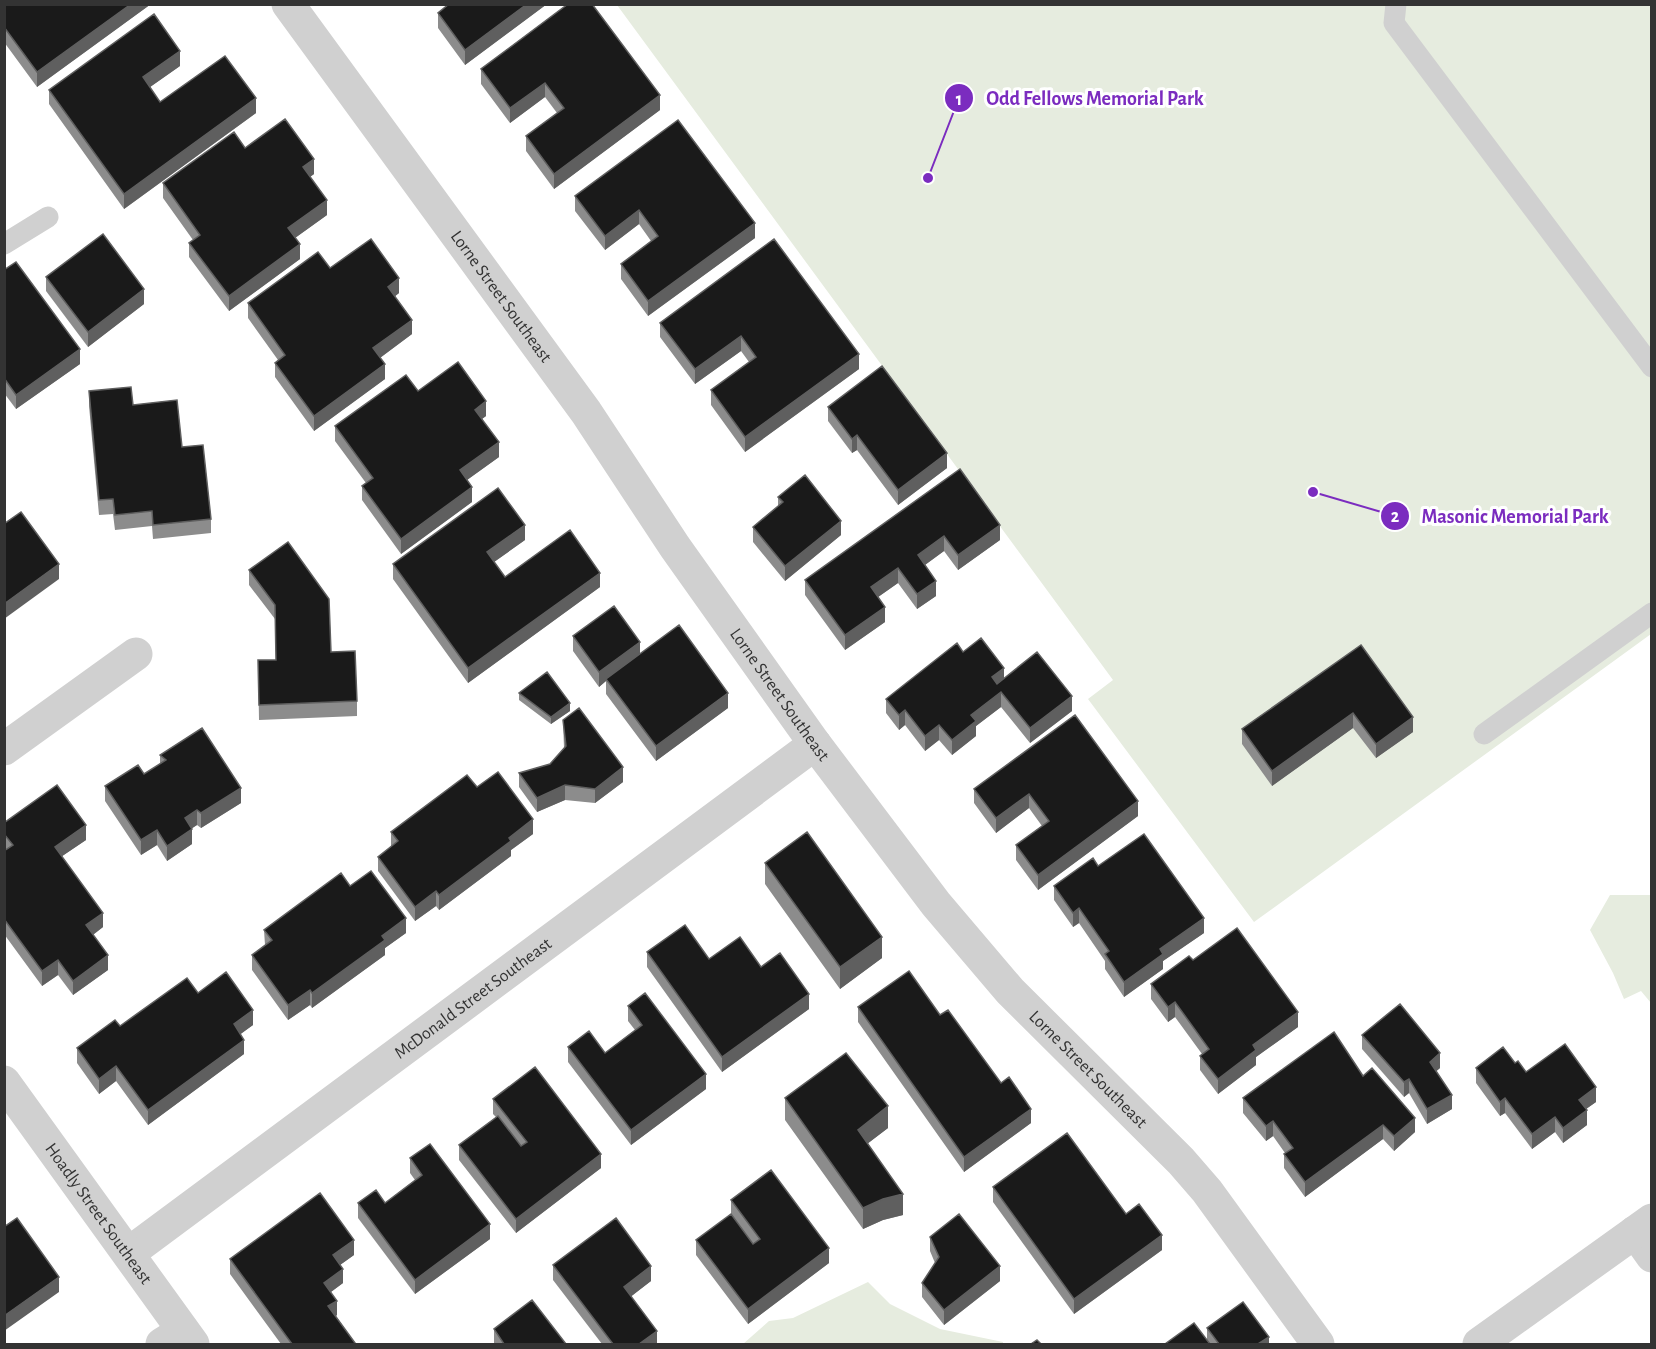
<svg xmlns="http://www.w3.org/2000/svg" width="1656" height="1349" font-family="'Alegreya Sans',sans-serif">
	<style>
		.green { fill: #e6ecdf }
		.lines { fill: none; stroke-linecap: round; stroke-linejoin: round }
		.service { stroke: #d0d0d0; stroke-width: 21 }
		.minor { stroke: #d0d0d0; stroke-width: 33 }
		.tertiary { stroke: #d0d0d0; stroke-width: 33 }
		.wall { fill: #8c8c8c }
		.shaded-wall { fill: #5f5f5f }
		.building { fill: #1a1a1a; stroke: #5f5f5f; stroke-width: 1.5 }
		.labels { text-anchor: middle; stroke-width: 6; stroke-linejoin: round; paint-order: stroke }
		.street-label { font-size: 18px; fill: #333; stroke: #fff }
		.leader { fill: none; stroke: #7b2cbf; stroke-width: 2 }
		.callout-dot { fill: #7b2cbf; stroke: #fff; stroke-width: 2 }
		.mark-label { font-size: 18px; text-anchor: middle; font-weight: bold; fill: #fff }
		.callout-label { font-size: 20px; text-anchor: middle; font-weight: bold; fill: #7b2cbf; stroke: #fff; stroke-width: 6; stroke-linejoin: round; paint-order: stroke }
	</style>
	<rect width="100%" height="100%" fill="#fff"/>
	<path class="green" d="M617,5H1651V634L1254,922L1088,699L1113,680Z
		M1610,895H1651V1003L1641,991L1624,999L1613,973L1590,930Z
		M868,1282L890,1304L940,1329L1003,1342V1344H743L769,1321L793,1318Z"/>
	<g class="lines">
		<path class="service" d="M1396,4L1394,23L1652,367
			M4,244L48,217
			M1484,734L1652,613"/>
		<g class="minor">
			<path id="s1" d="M288,4L586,412L675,547L815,744L936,904L1010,991L1181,1161L1207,1191L1318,1344"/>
			<path d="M4,749L136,654"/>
			<path d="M1635,1232L1652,1256"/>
			<path id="s2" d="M129,1253L815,744"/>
			<path d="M162,1344L183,1331"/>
		</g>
		<g class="tertiary">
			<path id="s3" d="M4,1082L193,1344"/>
			<path d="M1479,1344L1652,1220"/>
		</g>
	</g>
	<path class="wall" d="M4,4H151L37,87L4,42Z
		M449,4H547L465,65L438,28V13Z
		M568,4L660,110L554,189L526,151V136L557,113L545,97L510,123L481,84V69Z
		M180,66L150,87L160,102L256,113L124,209L49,104V90Z
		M678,120L755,238L648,316L621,279V264L651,241L639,224L605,250L575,211V196Z
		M245,148L314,174L310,177L327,215L295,238L300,259L229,311L189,257V243L193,240L163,198V183Z
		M774,239L859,369L745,452L711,405V390L749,362L741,351L695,384L660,337V323Z
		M330,268L399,293L395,296L412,334L380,358L385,379L314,431L275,377V363L278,360L248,318V303Z
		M4,270L80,364L16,409L4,393Z
		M46,277L144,304L88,347L46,291Z
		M89,391L133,405L182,447L211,519V533L153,539L152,526L115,530L113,514L99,515L89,406Z
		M418,391L486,416L482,419L499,457L467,480L472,502L401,554L362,500V486L366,483L335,441V426Z
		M828,407L947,468L898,505L857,450L852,453L828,421Z
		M960,469L1000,540L958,570L944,551L925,565L936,596L917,609L898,583L878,597L885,622L845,650L805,595V580Z
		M778,497L841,535L785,581L753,542V527L778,506Z
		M525,540L494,562L505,577L600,587L468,683L393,579V564Z
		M249,570L331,652L357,701V716L259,720L258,660H276L275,619L249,585Z
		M573,636L640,654L728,708L656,761L606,694V681L599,687L573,651Z
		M1361,645L1413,732L1376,758L1353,728L1272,786L1242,744V729Z
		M963,652L1004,678L1072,711L1030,743L1001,707L976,726V736L952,755L939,740L925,751L905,725L899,730L886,713V699Z
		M519,693L570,711L551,724L519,700Z
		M1075,715L1138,816L1038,890L1016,860V845L1042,826L1029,808L996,833L974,803V789Z
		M563,720L623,782L595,803L565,800L537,812L519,787V773L550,764L564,748Z
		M160,755L241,803L201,828L197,825L192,828V844L167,861L157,845L141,855L105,801V786L144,774L160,764Z
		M477,787L533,834L511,850V856L439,910L436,906L415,921L378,871V857L391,847V832Z
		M4,823L86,840L62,856L103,927L93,935L108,970L73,995L58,975L42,986L4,934V851L5,850L4,849Z
		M765,863L882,958L840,989L765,884Z
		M1098,866L1204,933L1163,961V969L1124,997L1105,969V961L1079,923L1073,927L1054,900V886Z
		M350,886L406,933L385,948V955L312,1008L310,1005L288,1020L252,970V955L265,945L264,930Z
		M647,952L709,959L761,967L809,1009L722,1072L647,967Z
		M1193,960L1298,1027L1256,1057V1065L1218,1094L1200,1070V1056L1202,1054L1175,1017L1168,1022L1151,999V984Z
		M198,993L253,1025L240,1034L244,1054L148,1125L116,1081L99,1094L77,1063V1048L120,1026Z
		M628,1006L706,1089L631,1145L568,1062V1047L605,1053L635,1030L628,1021Z
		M858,1007L940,1015L1001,1083L1031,1123L964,1172L858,1022Z
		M1362,1035L1440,1068L1436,1071L1452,1109L1427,1124L1409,1093L1404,1097L1362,1049Z
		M1515,1063L1526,1072L1596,1102L1586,1109L1587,1125L1563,1143L1555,1132L1532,1149L1505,1113L1500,1116L1476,1083V1068Z
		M1363,1076L1415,1132L1394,1151L1383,1139L1305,1197L1284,1168V1154L1285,1153L1273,1136L1266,1141L1243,1113V1098Z
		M785,1098L888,1128L868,1143L903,1215L883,1220L863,1229L785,1120Z
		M493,1099L601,1168L516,1233L459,1160V1145L496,1117L493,1114Z
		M410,1158L490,1239L415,1294L358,1218V1203H385L415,1180L410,1173Z
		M993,1187L1126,1214L1162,1250L1074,1314L993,1202Z
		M731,1200L829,1263L748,1324L696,1255V1240L731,1215Z
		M930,1237L1000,1281L944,1325L922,1297V1283L935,1263L930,1251Z
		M354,1255L340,1265L343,1283L331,1292L337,1315L336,1316L355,1344H281L230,1274V1259Z
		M553,1265L651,1281L631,1296L657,1344H602L553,1280Z
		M1207,1328L1269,1344H1165L1207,1340Z
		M494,1329L566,1344H494Z"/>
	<path class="shaded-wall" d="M131,4H151L37,87V72Z
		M527,4H547L465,65V50Z
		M180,51V66L143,92V77Z
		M545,83V97L510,123V108Z
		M660,95V110L554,189V174Z
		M256,98V113L124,209V194Z
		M314,159V174L303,182V167Z
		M327,200V215L288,243V228Z
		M639,210V224L605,250V236Z
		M755,223V238L648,316V301Z
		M300,244V259L229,311V296Z
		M399,278V293L388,302V287Z
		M144,289V304L88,347V332Z
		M412,320V334L373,363V348Z
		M741,336V351L695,384V369Z
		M80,349V364L16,409V395Z
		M859,354V369L745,452V437Z
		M385,364V379L314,431V416Z
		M486,401V416L475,424V410Z
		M857,435V450L852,453V439Z
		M499,442V457L460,485V470Z
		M947,453V468L898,505V490Z
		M472,487V502L401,554V539Z
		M841,521V535L785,581V566Z
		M525,525V540L487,567V552Z
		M1000,525V540L958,570V555Z
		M944,536V551L918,570V555Z
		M59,564V579L4,619V604Z
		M898,568V583L871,602V587Z
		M600,573V587L468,683V668Z
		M936,581V596L917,609V594Z
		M885,607V622L845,650V635Z
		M640,642V657L606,679V681L599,687V672Z
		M1004,668V683L992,692V677Z
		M1001,692V707L976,726V736L952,755V740L971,715Z
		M728,693V708L656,761V746Z
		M1072,696V711L1030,743V728Z
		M570,703V711L551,724V717Z
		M905,710V725L899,730V715Z
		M1353,713V728L1272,786V771Z
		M1413,717V732L1376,758V744Z
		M939,725V740L925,751V736Z
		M623,767V782L595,803V789Z
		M565,785V800L537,812V798Z
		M241,788V803L201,828V813Z
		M1029,794V808L996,833V818Z
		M1138,801V816L1038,890V875Z
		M197,810V825L185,833V818Z
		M533,819V834L511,850V856L439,910V895L509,838Z
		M86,825V840L55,861V847Z
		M192,829V844L167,861V846Z
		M157,830V845L141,855V840Z
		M436,891V906L415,921V907Z
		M1079,908V923L1073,927V913Z
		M103,913V927L86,940V925Z
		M406,918V933L385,948V955L312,1008V993L382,936Z
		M1204,918V933L1163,961V969L1124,997V982L1160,949Z
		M882,937V958L840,989V967Z
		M108,955V970L73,995V981Z
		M58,960V975L42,986V971Z
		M310,990V1005L288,1020V1005Z
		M809,994V1009L722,1072V1057Z
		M1175,1002V1017L1168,1022V1007Z
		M253,1010V1025L234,1039V1024Z
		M1298,1012V1027L1256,1057V1065L1218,1094V1079L1253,1045Z
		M244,1040V1054L148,1125V1110Z
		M1440,1053V1068L1430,1077V1062Z
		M116,1066V1081L99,1094V1079Z
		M706,1074V1089L631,1145V1130Z
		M1409,1079V1093L1404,1097V1082Z
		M1596,1087V1102L1579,1114V1100Z
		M1452,1095V1109L1427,1124V1109Z
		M1505,1098V1113L1500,1116V1102Z
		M888,1106V1128L858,1151V1130Z
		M1031,1109V1123L964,1172V1157Z
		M1587,1110V1125L1563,1143V1128Z
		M1555,1117V1132L1532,1149V1134Z
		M1415,1118V1132L1394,1151V1136Z
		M1273,1121V1136L1266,1141V1126Z
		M1383,1125V1139L1305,1197V1182Z
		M601,1154V1168L516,1233V1219Z
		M903,1194V1215L883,1220L863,1229V1208L883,1199Z
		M490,1224V1239L415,1294V1280Z
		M1162,1235V1250L1074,1314V1299Z
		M354,1240V1255L333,1270V1255Z
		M829,1248V1263L748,1324V1309Z
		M651,1266V1281L624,1302V1287Z
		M1000,1266V1281L944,1325V1310Z
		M343,1269V1283L324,1297V1283Z
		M59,1277V1292L4,1331V1316Z
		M337,1301V1315L328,1321V1306Z
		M657,1331V1344H639Z
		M1269,1337V1344H1258Z"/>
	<path class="building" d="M4,4H131L37,72L4,27Z
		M449,4H527L465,50L438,13Z
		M568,4H592L660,95L554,174L526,136L564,108L545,83L510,108L481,69Z
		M154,14L180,51L143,77L160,102L225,56L256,98L124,194L49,90Z
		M285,119L314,159L303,167L327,200L288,228L300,244L229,296L189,243L200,235L163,183L234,132L245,148Z
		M678,120L755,223L648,301L621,264L658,236L639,210L605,236L575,196Z
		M103,234L144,289L88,332L46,277Z
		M371,239L399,278L388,287L412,320L373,348L385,364L314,416L275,363L285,355L248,303L318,252L330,268Z
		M774,239L859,354L745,437L711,390L756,357L741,336L695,369L660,323Z
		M16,262L80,349L16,395L4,378V270Z
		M458,362L486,401L475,410L499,442L460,470L472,487L401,539L362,486L373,478L335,426L406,375L418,391Z
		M882,366L947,453L898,490L857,435L852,439L828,407Z
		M131,387L133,405L177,400L182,447L203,445L211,519L153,525L152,511L115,515L113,499L99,500L89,391Z
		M960,469L1000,525L958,555L944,536L918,555L936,581L917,594L898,568L871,587L885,607L845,635L805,580Z
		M805,475L841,521L785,566L753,527L783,502L778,497Z
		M498,488L525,525L487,552L505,577L570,530L600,573L468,668L393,564Z
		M21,512L59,564L4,604V524Z
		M288,542L329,599L331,652L355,651L357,701L259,705L258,660H276L275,605L249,570Z
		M614,606L640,642L599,672L573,636Z
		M679,625L728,693L656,746L606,679Z
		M981,638L1004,668L992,677L997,684L1037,652L1072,696L1030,728L1001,692L971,715L976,721L952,740L939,725L925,736L905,710L899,715L886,699L957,643L963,652Z
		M1361,645L1413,717L1376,744L1353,713L1272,771L1242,729Z
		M547,672L570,703L551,717L519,693Z
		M579,708L623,767L595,789L565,785L537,798L519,773L550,764L566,746L563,720Z
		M1075,715L1138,801L1038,875L1016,845L1049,821L1029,794L996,818L974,789Z
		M202,728L241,788L201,813L197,810L185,818L192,829L167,846L157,830L141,840L105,786L138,765L144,774L166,760L160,755Z
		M498,772L533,819L509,838L511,841L439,895L436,891L415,907L378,857L398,841L391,832L467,775L477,787Z
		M57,785L86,825L55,847L103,913L86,925L108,955L73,981L58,960L42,971L4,919V851L13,845L4,834V823Z
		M807,832L882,937L840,967L765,863Z
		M1144,834L1204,918L1160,949L1163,954L1124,982L1105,954L1109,951L1079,908L1073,913L1054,886L1093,858L1098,866Z
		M371,871L406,918L382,936L385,940L312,993L310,990L288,1005L252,955L272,940L264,930L341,873L350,886Z
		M685,925L709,959L740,937L761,967L780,953L809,994L722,1057L647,952Z
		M1237,928L1298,1012L1253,1045L1256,1050L1218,1079L1200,1056L1209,1049L1175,1002L1168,1007L1151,984L1189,956L1193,960Z
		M909,971L940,1015L948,1010L1001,1083L1009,1077L1031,1109L964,1157L858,1007Z
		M226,972L253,1010L234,1024L244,1040L148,1110L116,1066L99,1079L77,1048L115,1020L120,1026L187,978L198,993Z
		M645,993L706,1074L631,1130L568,1047L589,1031L605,1053L642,1025L628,1006Z
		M1400,1004L1440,1053L1430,1062L1452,1095L1427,1109L1409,1079L1404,1082L1362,1035Z
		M1334,1032L1363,1076L1372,1068L1415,1118L1394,1136L1383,1125L1305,1182L1284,1154L1293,1148L1273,1121L1266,1126L1243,1098Z
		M1565,1044L1596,1087L1579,1100L1587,1110L1563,1128L1555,1117L1532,1134L1505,1098L1500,1102L1476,1068L1503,1047L1515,1063L1518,1061L1526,1072Z
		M846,1053L888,1106L858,1130L903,1194L883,1199L863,1208L785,1098Z
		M535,1067L601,1154L516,1219L459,1145L498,1116L521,1146L527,1142L493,1099Z
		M1067,1133L1126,1214L1139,1204L1162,1235L1074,1299L993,1187Z
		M430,1144L490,1224L415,1280L358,1203L376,1190L385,1203L422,1175L410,1158Z
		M771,1170L829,1248L748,1309L696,1240L731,1214L753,1244L760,1239L731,1200Z
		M320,1193L354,1240L333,1255L343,1269L324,1283L337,1301L328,1306L355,1343L354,1344H292L230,1259Z
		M959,1214L1000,1266L944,1310L922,1283L939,1257L930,1237Z
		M17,1218L59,1277L4,1316V1227Z
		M616,1218L651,1266L624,1287L657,1331L639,1344H613L553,1265Z
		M532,1300L566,1344H504L494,1329Z
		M1243,1302L1269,1337L1258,1344H1219L1207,1328Z
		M1194,1323L1210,1344H1165Z
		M1037,1340L1041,1344H1031Z"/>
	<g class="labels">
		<g class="street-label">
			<text dy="6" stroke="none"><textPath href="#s1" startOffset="362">Lorne Street Southeast</textPath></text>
			<text dy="6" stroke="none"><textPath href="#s1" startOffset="848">Lorne Street Southeast</textPath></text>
			<text dy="6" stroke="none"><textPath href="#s2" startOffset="428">McDonald Street Southeast</textPath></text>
			<text dy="6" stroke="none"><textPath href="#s1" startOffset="1334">Lorne Street Southeast</textPath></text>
			<text dy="6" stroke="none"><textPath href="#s3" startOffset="162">Hoadly Street Southeast</textPath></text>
		</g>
	</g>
	<path class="leader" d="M928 178L959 98M1313 492L1395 516"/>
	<g class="callout-dot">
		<circle cx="928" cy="178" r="6"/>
		<circle cx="1313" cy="492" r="6"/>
		<circle cx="959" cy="98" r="15"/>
		<circle cx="1395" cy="516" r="15"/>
	</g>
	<g class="mark-label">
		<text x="959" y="105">1</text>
		<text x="1395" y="522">2</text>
	</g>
	<g class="callout-label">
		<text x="1095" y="105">Odd Fellows Memorial Park</text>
		<text x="1515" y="523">Masonic Memorial Park</text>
	</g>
	<rect width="1656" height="1349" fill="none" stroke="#333333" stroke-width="12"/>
</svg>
